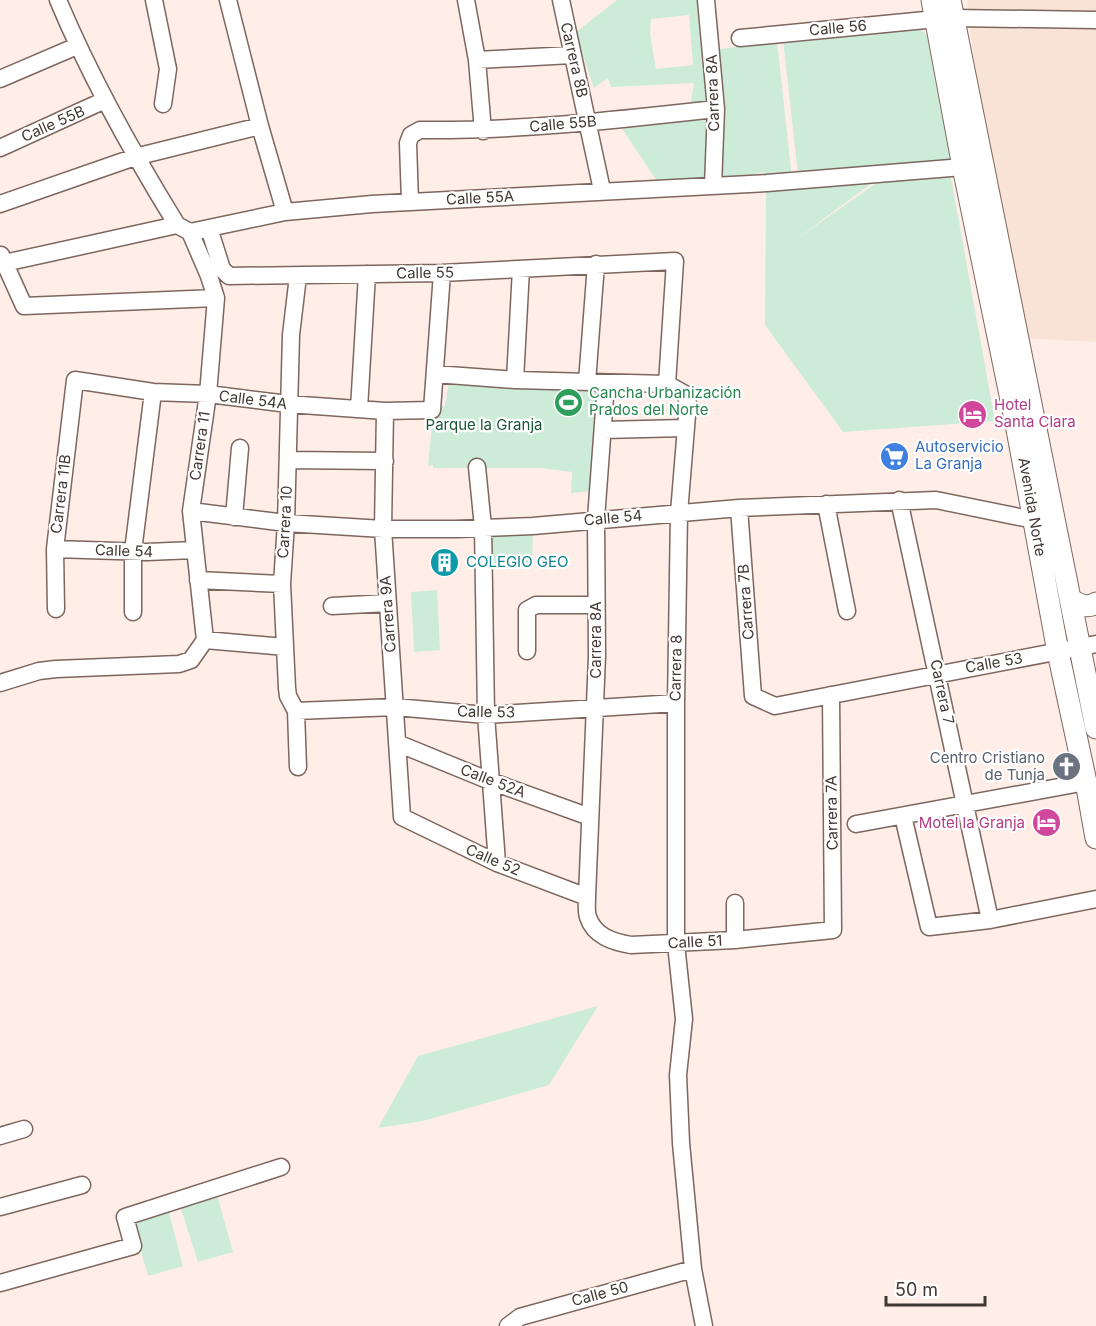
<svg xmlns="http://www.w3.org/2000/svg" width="1096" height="1326" font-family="Inter,sans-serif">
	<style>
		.industrial { fill: #f9e3d6 }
		.green { fill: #ccecd8; fill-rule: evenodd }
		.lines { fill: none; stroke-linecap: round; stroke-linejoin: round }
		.minor-casing { stroke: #7d665d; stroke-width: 19 }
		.major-casing { stroke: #7d665d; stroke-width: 23 }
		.minor { stroke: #fff; stroke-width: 16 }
		.major { stroke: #fff; stroke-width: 21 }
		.labels { text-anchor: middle; stroke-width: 4.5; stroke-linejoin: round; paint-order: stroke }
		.street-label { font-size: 15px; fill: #413733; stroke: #fff }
		.leisure-label { font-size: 15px; fill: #27864d; stroke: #fff; text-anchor: start }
		.hotel-label { font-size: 15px; fill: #b23c85; stroke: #fff; text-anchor: start }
		.park-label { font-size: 15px; fill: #1a5638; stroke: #fff }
		.shop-label { font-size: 15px; fill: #366cbe; stroke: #fff; text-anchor: start }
		.culture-label { font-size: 15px; fill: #0d838f; stroke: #fff; text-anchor: start }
		.worship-label { font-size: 15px; fill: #5b616d; stroke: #fff; text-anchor: end }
	</style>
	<rect width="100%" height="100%" fill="#ffeee8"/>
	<path class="industrial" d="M967,0H1096V342L1021,338L980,120Z"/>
	<path class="green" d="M617,0H705L716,50L777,40L792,179L765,181L763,172L724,184L661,187L615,118L690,107L694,83L611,87L608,78L594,88L575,33ZM689,15L693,65L656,69L650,33L651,19Z
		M917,21L930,41L955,163L798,175L783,40Z
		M950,172L995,421L843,432L765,325L766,185L876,180L795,240L885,177Z
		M449,382L600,389L595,491L571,493L572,472L540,468H433V465L428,466L434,405L445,406Z
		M533,526L532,564L475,565L483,527Z
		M437,590L440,650L414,652L411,592Z
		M598,1006L549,1085L423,1121L378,1128L418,1056Z
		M217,1195L233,1252L198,1262L180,1206Z
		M168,1209L183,1266L148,1276L132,1220Z"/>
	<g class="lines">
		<defs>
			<path id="minor" d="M58,0C91,79 132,152 177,225
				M154,0L168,69L163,104
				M228,0L260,126L285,212
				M466,0L477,60L483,131
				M561,0L602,190
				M706,0L716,109L713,186
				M954,18L1096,20
				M740,38L936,19
				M477,60L572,55
				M0,79L77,46
				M0,148L105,100
				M410,202L408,143L411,135L420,130C519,131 617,120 716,109
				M0,204L135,157L260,126
				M209,228L222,269L229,276L442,273L675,261L667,384
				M1,255L24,306L216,298
				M0,264L177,225L190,232L285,212L372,204L767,183L963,167
				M298,276L291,335L286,523L282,584L287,688L288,696L296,711L298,767
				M435,374L515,380L667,384L685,394L688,403L679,513L676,703V944L684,1019L678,1075L681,1143L693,1269L704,1326
				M515,380L521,269
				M587,382L596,264
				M606,383L596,519L597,656L587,897C587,903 586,911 588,917C594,936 613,942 631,945L735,940L833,930L831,695
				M359,409L367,274
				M385,411L383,529L402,817L497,863L587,897
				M603,430L685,428
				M288,460L385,461
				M477,467L483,527L486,715L497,863
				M899,500L990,920
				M826,504L847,611
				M739,508L753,696L775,706L1096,644
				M191,511L286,523L383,529H456L533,526L739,508L936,500L1034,520
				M234,517L240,448
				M55,549L147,552L194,550
				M198,580L282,584
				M332,606L388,603
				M56,609L55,549L75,380L153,392L208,394L288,404L385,411L432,410L442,273
				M133,612V551L153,392
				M205,640L285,647
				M527,651V610L536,605H595
				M0,683L39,671L56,669L179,664L191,660L205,640L191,511L208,394L216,298L209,276L190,232
				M296,711L395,707L486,715L676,703
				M397,743L490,781L590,817
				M903,816L929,927L990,920L1096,899
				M856,824L1086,782
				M735,903V940
				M0,1136L24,1129
				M0,1207L82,1185
				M0,1283L133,1246L125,1217L281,1167
				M508,1326L520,1317L693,1269"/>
			<path id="major" d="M932,0L963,167L1016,424L1058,652L1086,782L1096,838
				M950,0L1096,728
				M1070,599C1078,604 1087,609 1096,603"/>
		</defs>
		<use href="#minor" class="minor-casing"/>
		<use href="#major" class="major-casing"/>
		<use href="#minor" class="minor"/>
		<use href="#major" class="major"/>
	</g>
	<defs>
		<symbol id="stadium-disc" viewBox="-11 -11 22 22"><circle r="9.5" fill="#2e9e5b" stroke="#fff"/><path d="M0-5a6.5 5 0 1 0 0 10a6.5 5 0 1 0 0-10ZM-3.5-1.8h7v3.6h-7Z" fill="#fff"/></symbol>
		<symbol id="hotel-disc" viewBox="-11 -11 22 22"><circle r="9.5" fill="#d1479c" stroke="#fff"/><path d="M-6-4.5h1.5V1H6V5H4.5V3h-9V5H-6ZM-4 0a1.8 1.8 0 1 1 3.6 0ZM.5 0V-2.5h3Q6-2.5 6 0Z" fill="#fff"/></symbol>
		<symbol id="supermarket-disc" viewBox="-11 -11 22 22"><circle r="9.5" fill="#3f7fe0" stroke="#fff"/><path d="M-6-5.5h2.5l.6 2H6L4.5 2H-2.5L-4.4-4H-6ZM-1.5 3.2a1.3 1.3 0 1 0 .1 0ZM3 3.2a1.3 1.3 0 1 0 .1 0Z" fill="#fff"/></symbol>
		<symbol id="building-disc" viewBox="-11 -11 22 22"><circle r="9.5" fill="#0f9aa8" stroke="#fff"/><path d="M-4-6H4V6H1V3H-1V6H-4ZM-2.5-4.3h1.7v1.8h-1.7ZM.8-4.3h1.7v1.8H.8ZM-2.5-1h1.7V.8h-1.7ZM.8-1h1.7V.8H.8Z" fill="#fff"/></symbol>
		<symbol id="church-disc" viewBox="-11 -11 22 22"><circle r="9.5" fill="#6b7280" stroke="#fff"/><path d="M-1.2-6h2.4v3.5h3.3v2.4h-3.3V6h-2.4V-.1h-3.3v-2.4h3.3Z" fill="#fff"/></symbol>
	</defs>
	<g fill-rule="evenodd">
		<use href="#stadium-disc" x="552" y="386" width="33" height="33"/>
		<use href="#hotel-disc" x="956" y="398" width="33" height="33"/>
		<use href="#supermarket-disc" x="878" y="440" width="33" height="33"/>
		<use href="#building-disc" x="428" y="546" width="33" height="33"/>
		<use href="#church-disc" x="1050" y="750" width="33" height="33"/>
		<use href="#hotel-disc" x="1030" y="806" width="33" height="33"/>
	</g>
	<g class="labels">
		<g class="street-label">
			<text transform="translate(838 28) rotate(-5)" y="5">Calle 56</text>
			<text transform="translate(574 60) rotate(77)" y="5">Carrera 8B</text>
			<text transform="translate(713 93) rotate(-92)" y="5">Carrera 8A</text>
			<text transform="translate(53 124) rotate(-24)" y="5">Calle 55B</text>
			<text transform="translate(563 124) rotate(-5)" y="5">Calle 55B</text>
			<text transform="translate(480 198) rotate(-3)" y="5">Calle 55A</text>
			<text transform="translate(425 273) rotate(-1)" y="5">Calle 55</text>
			<text transform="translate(253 400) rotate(7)" y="5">Calle 54A</text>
			<text transform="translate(200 446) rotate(-82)" y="5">Carrera 11</text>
			<text transform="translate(61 494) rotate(-83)" y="5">Carrera 11B</text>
			<text transform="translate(1032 507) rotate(80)" y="5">Avenida Norte</text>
			<text transform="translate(613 518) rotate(-5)" y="5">Calle 54</text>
			<text transform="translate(285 522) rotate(-87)" y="5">Carrera 10</text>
			<text transform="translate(124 551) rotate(2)" y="5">Calle 54</text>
			<text transform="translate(746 602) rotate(-94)" y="5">Carrera 7B</text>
			<text transform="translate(388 614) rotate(-94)" y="5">Carrera 9A</text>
			<text transform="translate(596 640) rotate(-90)" y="5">Carrera 8A</text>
			<text transform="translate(994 663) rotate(-10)" y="5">Calle 53</text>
			<text transform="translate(676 668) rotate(-89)" y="5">Carrera 8</text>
			<text transform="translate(942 692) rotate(78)" y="5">Carrera 7</text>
			<text transform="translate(486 712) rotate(1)" y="5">Calle 53</text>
			<text transform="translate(493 781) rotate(21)" y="5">Calle 52A</text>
			<text transform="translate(832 813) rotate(-91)" y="5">Carrera 7A</text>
			<text transform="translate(493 860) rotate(23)" y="5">Calle 52</text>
			<text transform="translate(695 942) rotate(-3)" y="5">Calle 51</text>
			<text transform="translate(600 1294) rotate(-15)" y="5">Calle 50</text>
		</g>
		<g class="leisure-label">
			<text x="589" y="398">Cancha Urbanización<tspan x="589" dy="17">Prados del Norte</tspan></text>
		</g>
		<g class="hotel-label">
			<text x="994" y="410">Hotel<tspan x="994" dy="17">Santa Clara</tspan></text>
			<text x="1025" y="828" text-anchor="end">Motel la Granja</text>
		</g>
		<g class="park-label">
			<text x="484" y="430">Parque la Granja</text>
		</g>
		<g class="shop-label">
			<text x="915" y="452">Autoservicio<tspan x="915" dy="17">La Granja</tspan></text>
		</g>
		<g class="culture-label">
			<text x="466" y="567">COLEGIO GEO</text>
		</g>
		<g class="worship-label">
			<text x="1045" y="763">Centro Cristiano<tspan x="1045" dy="17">de Tunja</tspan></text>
		</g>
	</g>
	<path d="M886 1296v9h99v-9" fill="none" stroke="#413733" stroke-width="3"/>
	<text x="895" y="1296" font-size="18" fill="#413733" stroke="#ffffff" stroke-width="4.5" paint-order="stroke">50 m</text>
</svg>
